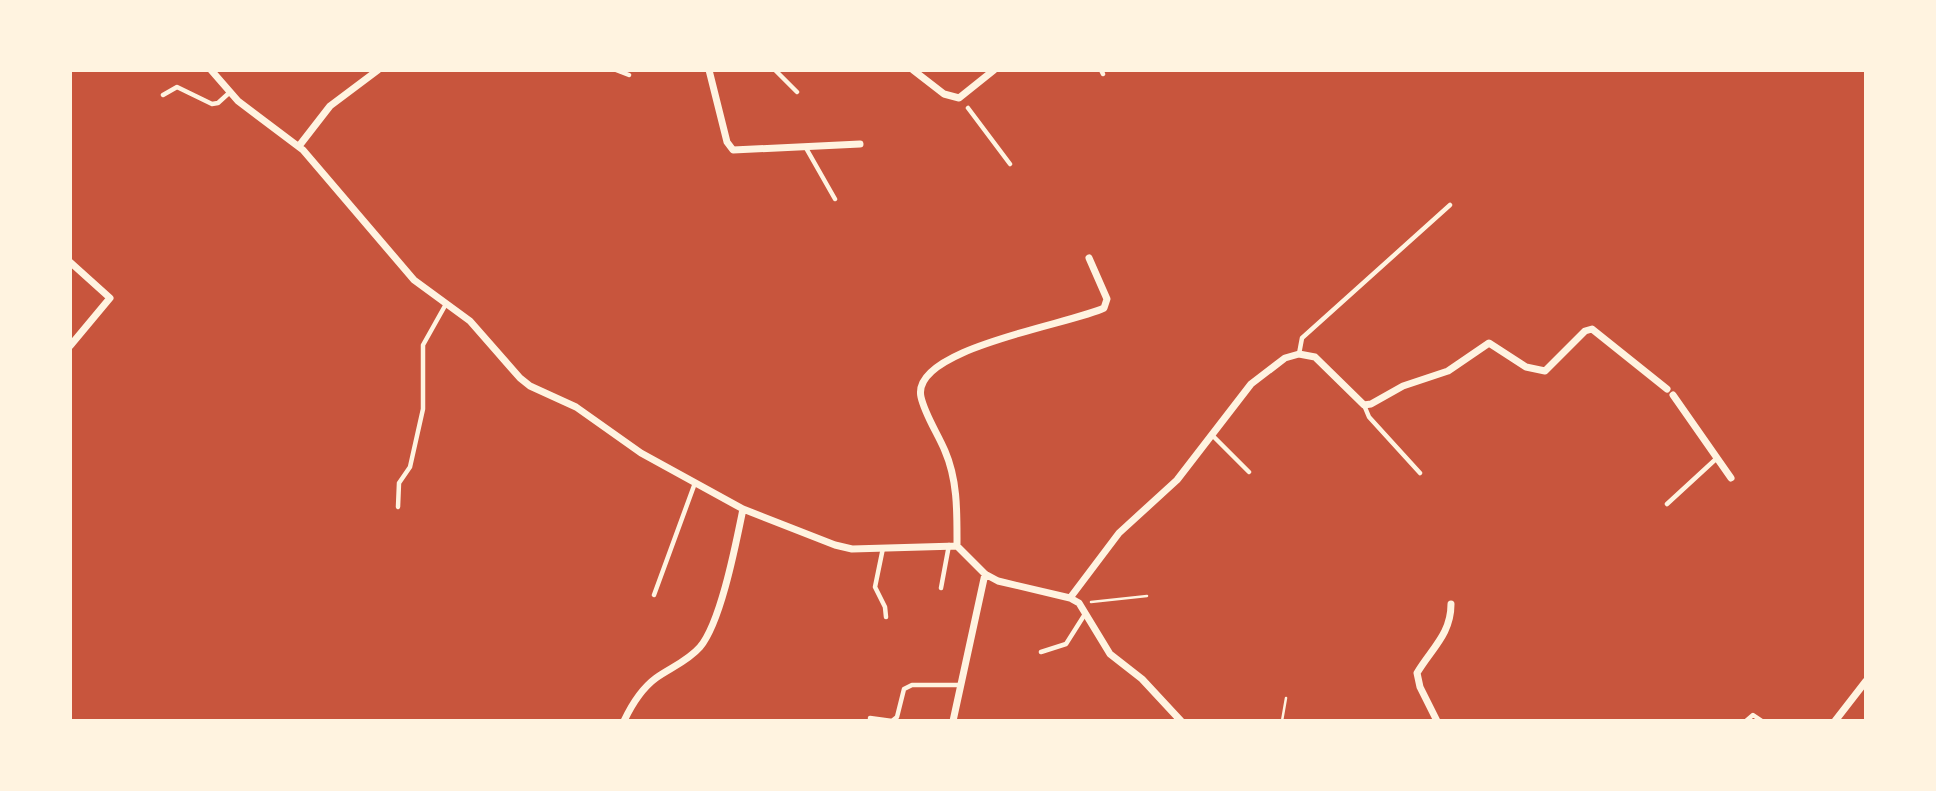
<svg xmlns="http://www.w3.org/2000/svg" width="1936" height="791" font-family="'Open Sans',sans-serif">
	<style>
		.lines { fill: none; stroke-linecap: round; stroke-linejoin: round }
		.path { stroke: #fff3e0; stroke-width: 2.5 }
		.service { stroke: #fff3e0; stroke-width: 4.5 }
		.minor { stroke: #fff3e0; stroke-width: 7 }
	</style>
	<rect width="100%" height="100%" fill="#c8553d"/>
	<g class="lines">
		<path class="path" d="M1091,602L1147,596
			M1282,721L1286,698"/>
		<path class="service" d="M616,70L629,75
			M775,70L797,92
			M1101,70L1103,74
			M163,95L177,87L212,104L218,103L229,93
			M968,108L1010,164
			M806,148L835,199
			M1299,354L1302,338L1450,205
			M1364,405L1369,417L1420,473
			M1212,435L1249,472
			M1667,504L1717,458
			M398,507L399,483L410,467L423,409V345L446,304
			M883,548L875,587L885,607L886,617
			M941,588L949,545
			M654,595L695,483
			M1041,652L1066,644L1085,614
			M870,718L892,721L897,717L904,689L912,685H960
			M1746,721L1753,715L1762,721"/>
		<path class="minor" d="M211,70L238,101L303,150L414,280L470,321L520,378L530,386L576,407L641,453L743,509L835,545L852,549L957,546L985,574L998,581L1070,598L1079,603L1110,654L1142,679L1181,721
			M709,70L727,142L733,150L860,144
			M913,70L944,94L959,98L994,70
			M299,146L330,106L378,70
			M70,262L110,298L70,346
			M1673,395L1731,478
			M957,546C957,514 958,481 945,451C938,434 925,415 921,397C910,348 1072,324 1104,308L1107,299L1089,258
			M1070,598L1119,533L1177,480L1251,384L1285,358L1299,354L1315,357L1364,405L1371,404L1403,386L1448,371L1489,343L1526,367L1545,371L1585,331L1592,329L1667,389
			M624,721C632,704 641,689 656,678C670,668 688,661 700,647C721,622 736,543 743,509
			M953,721L985,574
			M1437,721L1420,687L1417,673C1432,648 1451,634 1451,604
			M1835,721L1866,681"/>
	</g>
	<rect width="1936" height="791" fill="none" stroke="#fff3e0" stroke-width="144"/>
</svg>
